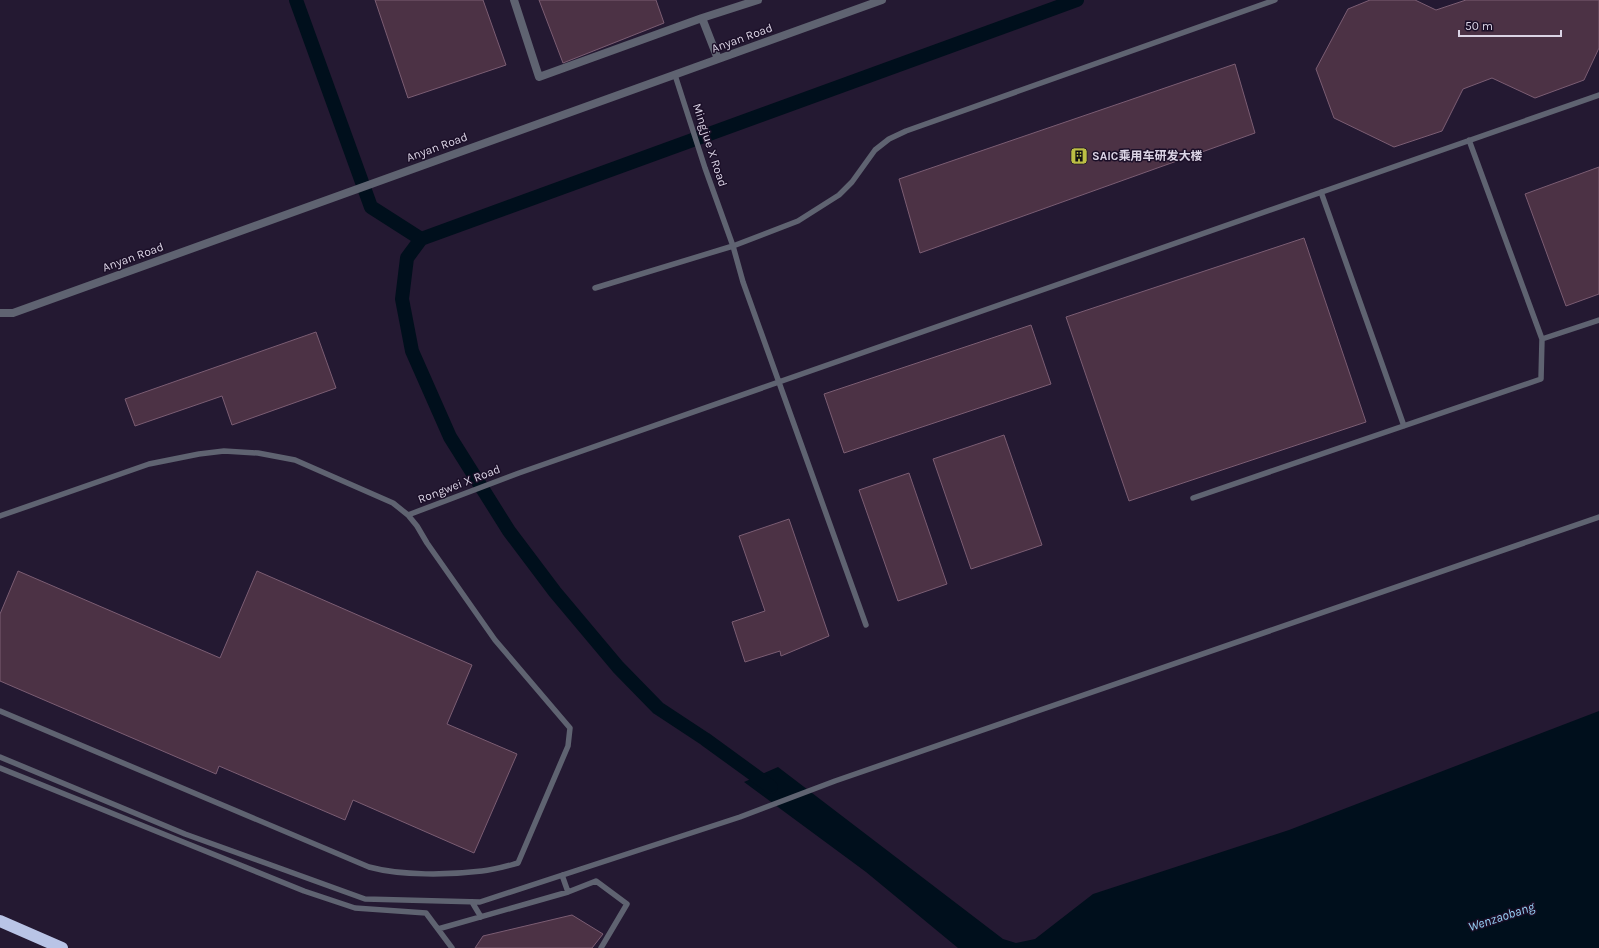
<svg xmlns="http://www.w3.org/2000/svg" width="1599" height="948" font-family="Karla,'Noto Sans SC',sans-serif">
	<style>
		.water { fill: #000f1c }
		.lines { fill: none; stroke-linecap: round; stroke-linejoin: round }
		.canal { stroke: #000f1c; stroke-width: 14 }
		.building { fill: #4c3245; stroke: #7b5d73 }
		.lane { stroke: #5f6371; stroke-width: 5.5 }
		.street { stroke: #5f6371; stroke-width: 8 }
		.highway { stroke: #b9c4e6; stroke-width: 12 }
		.labels { text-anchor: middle; stroke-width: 3; stroke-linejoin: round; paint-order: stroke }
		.street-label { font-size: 12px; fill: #dbd4e5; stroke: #1b0f28 }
		.poi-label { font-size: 12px; font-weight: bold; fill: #dbd4e5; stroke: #1b0f28; text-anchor: start }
		.water-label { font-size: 13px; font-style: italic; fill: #95cff4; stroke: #1b0f28 }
	</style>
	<rect width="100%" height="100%" fill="#241932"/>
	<path class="water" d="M1599,711V948H958L866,872L744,782L778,767L1003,939L1016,943L1035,939L1093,894L1289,830Z"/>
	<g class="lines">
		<path class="canal" d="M296,0L371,207L421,239
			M771,787L705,739L658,708L618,667L555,592L509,531L450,437L412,351L402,299L407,258L421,239L1077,0"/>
	</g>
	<path class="building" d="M375,0H483L506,65L408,98Z
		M539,0H656L664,23L563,63Z
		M1370,0H1415L1436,10L1466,0H1599V48L1584,80L1535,98L1492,78L1463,89L1442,131L1394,147L1334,118L1316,69L1348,9Z
		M1235,64L1255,133L920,253L899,179Z
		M1599,167V294L1566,306L1525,194Z
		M1304,238L1366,422L1129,501L1066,317Z
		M1031,325L1051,384L844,453L824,394Z
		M316,332L336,388L232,425L222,396L135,426L125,399Z
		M1004,435L1042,545L971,569L933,459Z
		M909,473L947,584L898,601L859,490Z
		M789,519L829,636L781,656L780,651L745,662L732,622L765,611L739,536Z
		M18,571L220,658L257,571L472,665L447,724L517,754L474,853L353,800L345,820L219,766L216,774L0,681V614Z
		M572,915L603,934L592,948H475L483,936Z"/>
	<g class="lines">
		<path class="lane" d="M675,75L705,168L733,246L743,282L866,625
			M1469,140L1542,339L1599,320
			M1321,192L1404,426
			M595,288L733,246L798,221L839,195L852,182L875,150L889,139L906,131L1275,0
			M1193,498L1541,379L1542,339
			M408,515L519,473L1599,95
			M0,516L149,464L199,454L224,451L258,453L295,460L393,503L408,515L417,526L427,543L495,640L570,728L568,746L518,863C507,866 494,870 482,871C449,875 402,876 369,867L0,711
			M0,757L185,834L365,899L480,902L740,817L835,781L1599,517
			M0,768L304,891L355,908L426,913L452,948
			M562,875L568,892L596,881L627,904L601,948
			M472,902L481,917
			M438,929L568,892"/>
		<path class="street" d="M514,0L539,77L702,18
			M718,59L702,18L758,0
			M0,313H13L882,0"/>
		<path class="highway" d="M0,921L62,948"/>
	</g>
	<defs>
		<symbol id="building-square" viewBox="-11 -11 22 22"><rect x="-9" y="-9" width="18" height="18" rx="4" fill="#bcbf44" stroke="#1b0f28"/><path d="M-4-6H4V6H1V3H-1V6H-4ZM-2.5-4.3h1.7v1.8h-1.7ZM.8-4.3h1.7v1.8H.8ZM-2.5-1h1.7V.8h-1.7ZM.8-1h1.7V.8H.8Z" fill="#111"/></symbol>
	</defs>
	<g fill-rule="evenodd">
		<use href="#building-square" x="1069" y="146" width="20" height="20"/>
	</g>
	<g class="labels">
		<g class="street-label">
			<text transform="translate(742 38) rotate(-20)" y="4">Anyan Road</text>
			<text transform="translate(710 145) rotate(72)" y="4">Mingjue X Road</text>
			<text transform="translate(437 147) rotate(-20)" y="4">Anyan Road</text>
			<text transform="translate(133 257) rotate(-20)" y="4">Anyan Road</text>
			<text transform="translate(459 484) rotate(-21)" y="4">Rongwei X Road</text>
		</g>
		<g class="poi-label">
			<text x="1092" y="160">SAIC乘用车研发大楼</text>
		</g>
		<g class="water-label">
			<text transform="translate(1501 916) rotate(-18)" y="5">Wenzaobang</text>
		</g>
	</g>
	<path d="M1459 30v6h102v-6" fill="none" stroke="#dbd4e5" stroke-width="2"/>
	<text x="1465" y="30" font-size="12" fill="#dbd4e5" stroke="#1b0f28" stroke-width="3" paint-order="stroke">50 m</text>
</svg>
